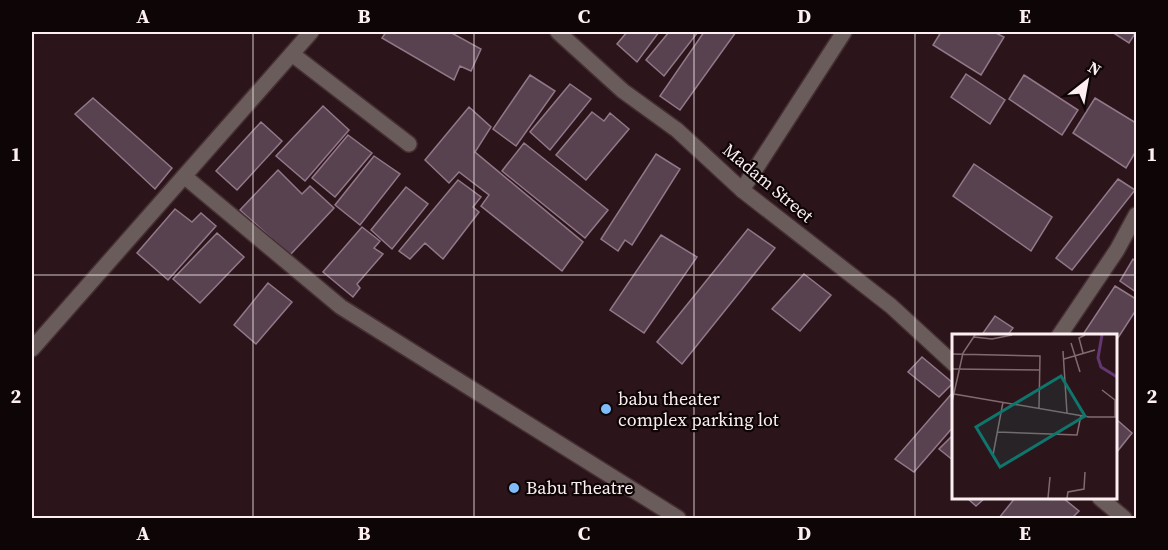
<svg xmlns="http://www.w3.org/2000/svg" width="1168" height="550" font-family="'Source Serif 4',serif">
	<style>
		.building { fill: #594250; stroke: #927888; stroke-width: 1.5 }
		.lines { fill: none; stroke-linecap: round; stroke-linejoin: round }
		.minor-casing { stroke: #452f34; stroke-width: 18 }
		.tertiary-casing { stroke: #452f34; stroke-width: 18 }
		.minor { stroke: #695c5a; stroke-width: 15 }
		.tertiary { stroke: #695c5a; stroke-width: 15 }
		.grid { fill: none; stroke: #fdeff1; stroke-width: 1.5; stroke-opacity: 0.55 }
		.poi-dot { fill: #81bcfa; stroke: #0e0506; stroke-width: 2 }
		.labels { text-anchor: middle; stroke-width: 4.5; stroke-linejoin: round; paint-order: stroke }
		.street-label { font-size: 18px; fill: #fdeff1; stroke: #0e0506 }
		.poi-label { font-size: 18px; fill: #fdeff1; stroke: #0e0506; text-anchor: start }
		.inset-river { fill: none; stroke: #63376f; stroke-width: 3 }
		.inset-road { fill: none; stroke: #806c70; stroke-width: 1.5 }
		.view { fill: #0f766e; fill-opacity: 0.15; stroke: #0f766e; stroke-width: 3 }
		.inset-edge { fill: none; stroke: #fdeff1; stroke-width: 3 }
		.neatline { fill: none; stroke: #fdeff1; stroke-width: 2 }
		.grid-label { font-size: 20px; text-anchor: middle; font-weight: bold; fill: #fdeff1 }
	</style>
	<rect width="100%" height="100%" fill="#2c151a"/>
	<path class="building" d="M386,32H450L481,49L471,71L460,66L454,80L382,38Z
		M627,32H659L637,62L617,44Z
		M669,32H698L664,76L646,60Z
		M704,32H736L680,110L660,96Z
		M941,32H994L1004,37L981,75L933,45Z
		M1112,32H1136L1129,43Z
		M966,74L1005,100L990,124L951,97Z
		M530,75L555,91L516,146L493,129Z
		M1024,75L1078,110L1062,135L1009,99Z
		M570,84L591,99L550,150L530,132Z
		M93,98L172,168L155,189L75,114Z
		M1095,98L1136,123V151L1126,168L1073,133Z
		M323,106L349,130L305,181L276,156Z
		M469,107L491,127L475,152L583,242L562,271L481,206L489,195L459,172L449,183L425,160Z
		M592,112L604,121L610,113L629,129L586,180L556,155Z
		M261,122L282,141L237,190L216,171Z
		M348,135L372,153L335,197L312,178Z
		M524,143L608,210L585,238L502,171Z
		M656,154L680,169L632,245L625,240L618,251L601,239Z
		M374,156L400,174L360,225L335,205Z
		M974,164L1052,217L1031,251L953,196Z
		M278,170L302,194L310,186L334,208L290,255L240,210Z
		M1118,179L1135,190L1072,270L1056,258Z
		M458,180L481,197L473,207L479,212L443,259L425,243L410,259L399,251Z
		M406,187L428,204L392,249L371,230Z
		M175,209L192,222L201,213L216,226L168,280L137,253Z
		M362,227L380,241L374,248L383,254L357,284L360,288L353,297L323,272Z
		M748,229L775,248L682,364L657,342Z
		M217,233L244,257L200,303L173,279Z
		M661,235L697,257L644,333L610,310Z
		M1133,259L1136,261V292L1120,281Z
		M804,274L831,295L800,331L772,309Z
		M268,283L292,302L256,344L234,325Z
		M1115,286L1136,299V310L1116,341V336H1082Z
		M995,316L1013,328L1007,336H981Z
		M922,357L953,383L939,397L908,372Z
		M954,391V426L914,472L895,459Z
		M1116,419L1132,433L1116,453Z
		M954,434V461L939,449Z
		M967,498H985L976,506Z
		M1015,498H1063L1079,511L1072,518H999Z"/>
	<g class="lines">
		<defs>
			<path id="minor" d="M292,54L409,144
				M184,176L341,307L678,518
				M742,190L844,32
				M1059,336L1117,250L1136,215
				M32,349L311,32"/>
			<path id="tertiary" d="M558,32L623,91L677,130L742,190L891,306L954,364
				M1100,498L1124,518"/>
		</defs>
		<use href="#minor" class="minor-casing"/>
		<use href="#tertiary" class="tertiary-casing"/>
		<use href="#minor" class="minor"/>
		<use href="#tertiary" class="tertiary"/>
	</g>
	<path class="grid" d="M253,32V518M474,32V518M694,32V518M915,32V518M32,275H1136"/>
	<g class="poi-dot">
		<circle cx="606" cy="409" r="6"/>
		<circle cx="514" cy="488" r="6"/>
	</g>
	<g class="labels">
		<g class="street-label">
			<text transform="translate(768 183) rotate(40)" y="6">Madam Street</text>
		</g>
		<g class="poi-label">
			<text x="618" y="405">babu theater<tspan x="618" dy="21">complex parking lot</tspan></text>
			<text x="526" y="494">Babu Theatre</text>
		</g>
	</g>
	<g transform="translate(952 334)">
		<rect width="165" height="165" fill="#2c151a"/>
		<path class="inset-river" d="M150,1L146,24L149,33L165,43"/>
		<path class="inset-road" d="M22,3L40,5L60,1M119,9L128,38M111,17L115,79M131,19L127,4L133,1M0,20L88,22L87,74M112,25L143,16M0,35L88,36M150,56L163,66V83M2,60L137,83H165M0,68L11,19L23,1M45,98L125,101L129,81M41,121L51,68M96,164L98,143M115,164L116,158L132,155L133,138"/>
		<path class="view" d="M109,42L133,82L48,133L24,93Z"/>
		<rect width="165" height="165" class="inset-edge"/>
	</g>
	<rect width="1168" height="550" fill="none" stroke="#0e0506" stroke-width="66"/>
	<g transform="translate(1087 81) rotate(31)" stroke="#0e0506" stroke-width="4.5" paint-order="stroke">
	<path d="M0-4.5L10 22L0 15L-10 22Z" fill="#fdeff1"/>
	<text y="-9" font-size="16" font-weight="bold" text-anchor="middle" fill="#fdeff1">N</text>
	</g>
	<rect x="33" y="33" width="1102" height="484" class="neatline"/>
	<g class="grid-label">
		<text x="143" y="23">A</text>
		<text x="364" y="23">B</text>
		<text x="584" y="23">C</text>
		<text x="804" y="23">D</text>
		<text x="1025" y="23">E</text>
		<text x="16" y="161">1</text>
		<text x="1152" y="161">1</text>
		<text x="16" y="403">2</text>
		<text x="1152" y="403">2</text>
		<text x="143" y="540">A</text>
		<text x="364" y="540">B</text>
		<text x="584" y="540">C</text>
		<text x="804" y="540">D</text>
		<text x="1025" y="540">E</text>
	</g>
</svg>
